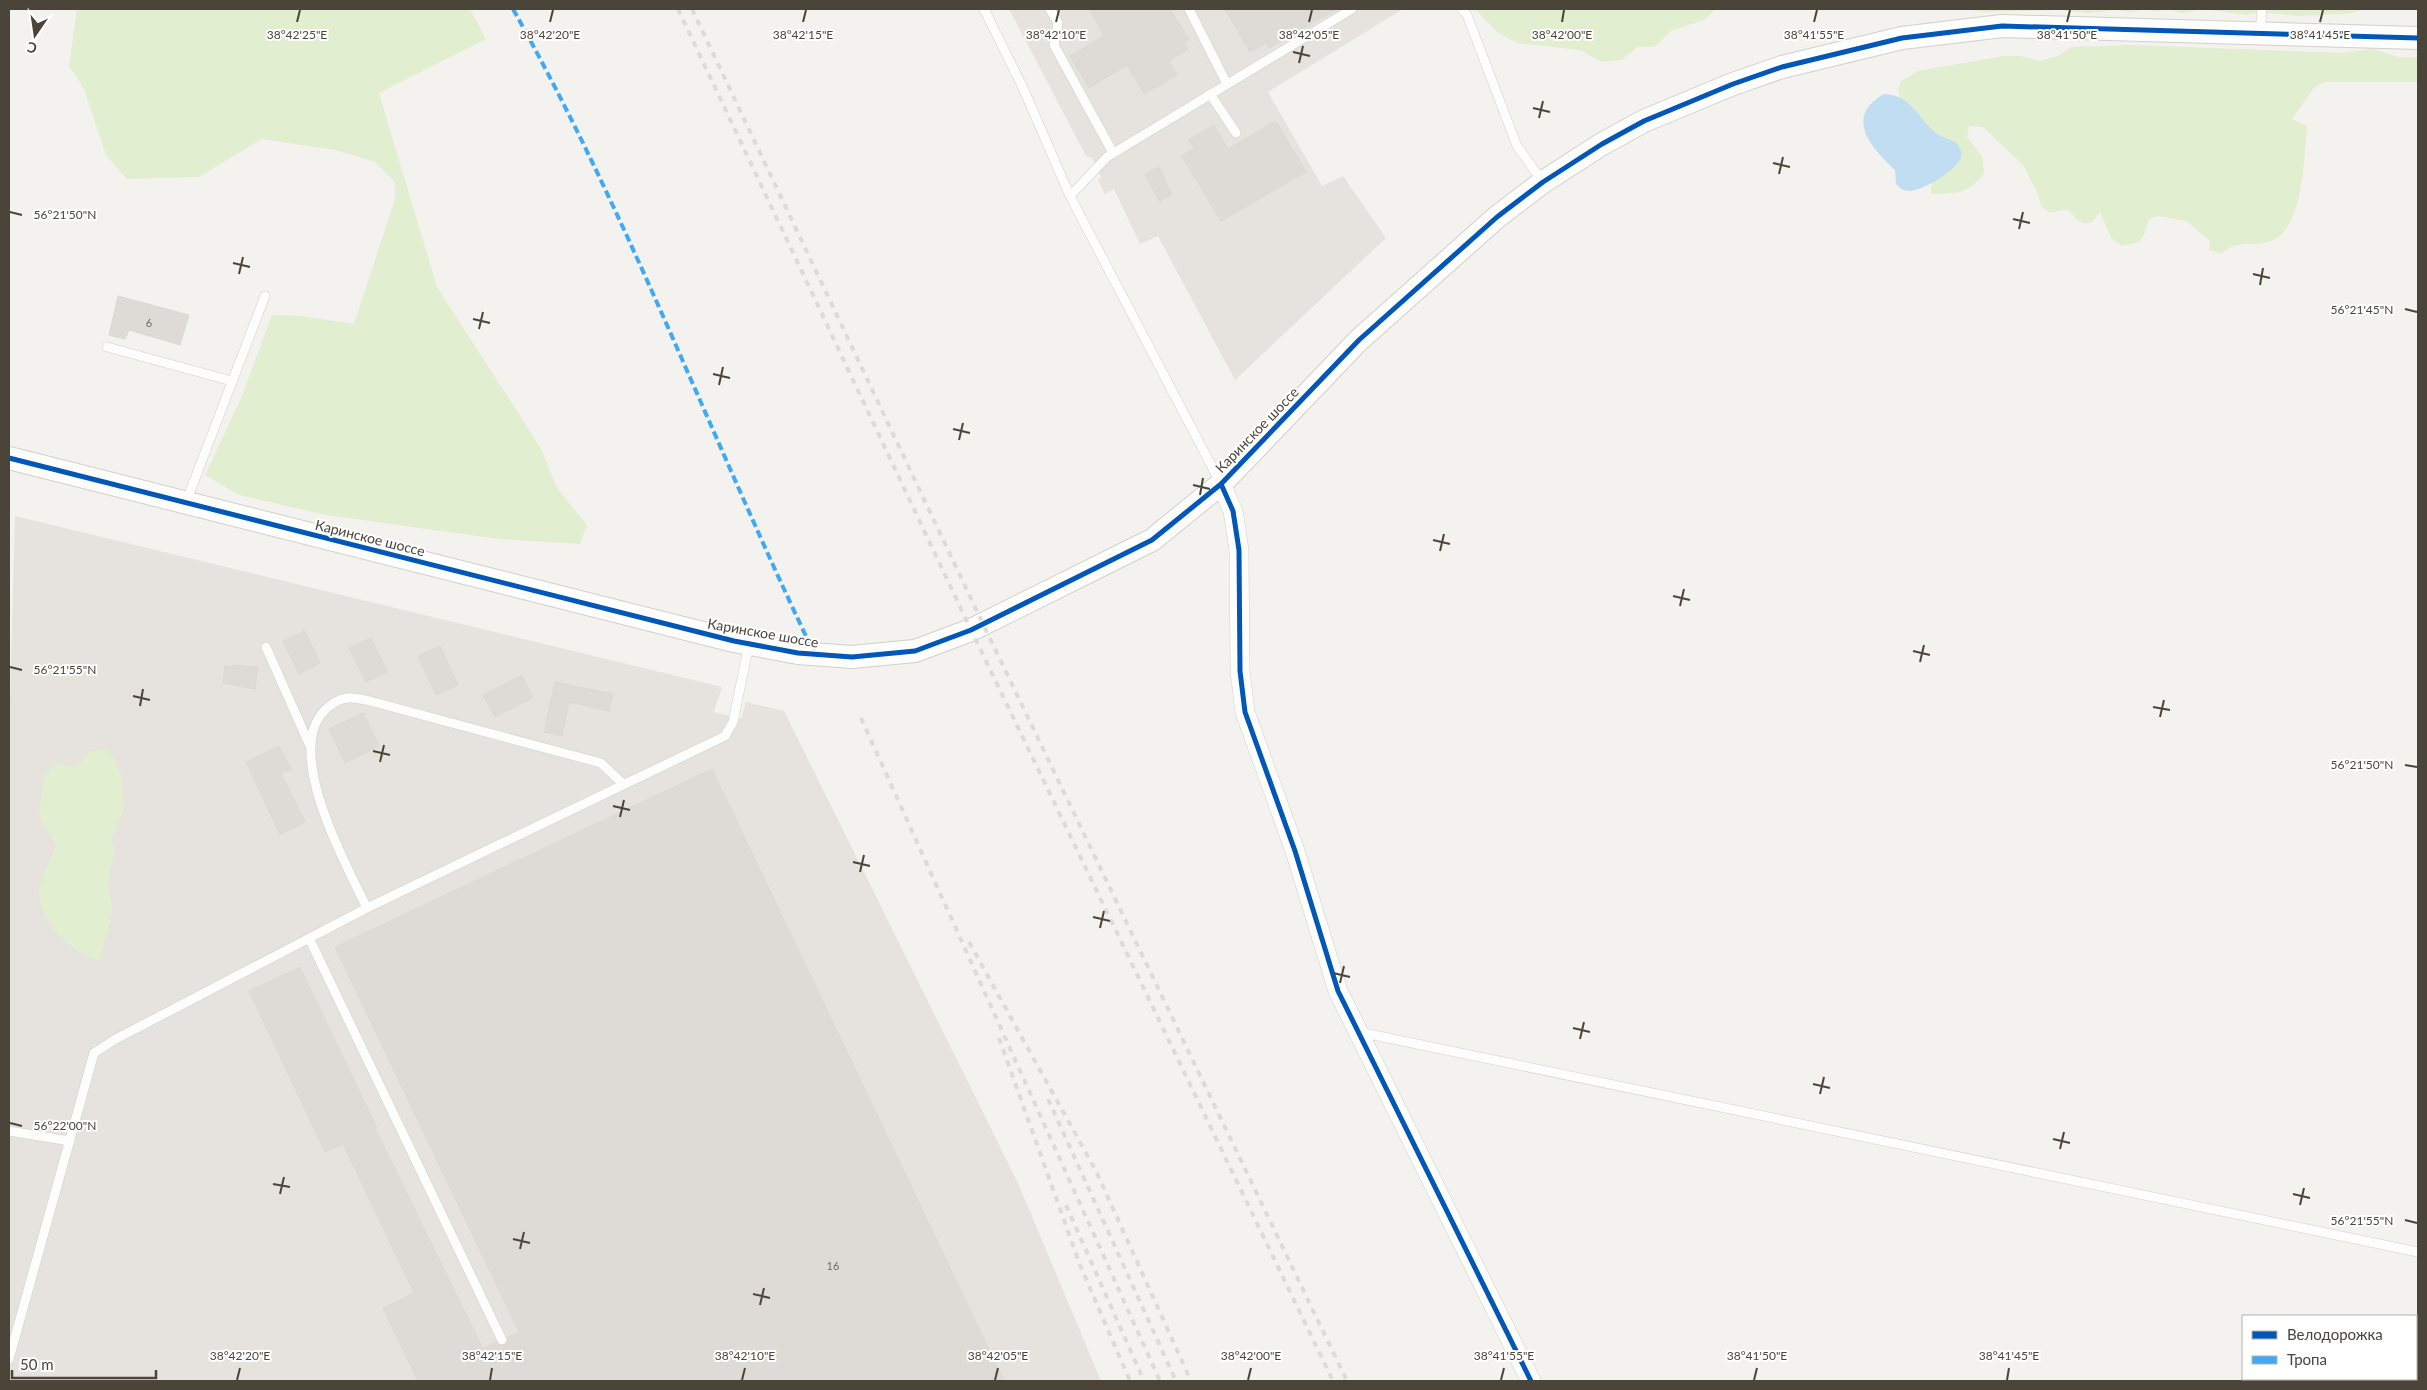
<svg xmlns="http://www.w3.org/2000/svg" width="2427" height="1390" font-family="Lato,sans-serif">
	<style>
		.industrial { fill: #e6e2de }
		.green { fill: #e1eecf }
		.water { fill: #c0ddf1 }
		.building { fill: #dedbd6; stroke: #dcd9d4 }
		.lines { fill: none; stroke-linecap: round; stroke-linejoin: round }
		.service-casing { stroke: #d2d0cb; stroke-width: 10 }
		.minor-casing { stroke: #d2d0cb; stroke-width: 20 }
		.tertiary-casing { stroke: #d2d0cb; stroke-width: 24 }
		.service { stroke: #fdfdfc; stroke-width: 9 }
		.minor { stroke: #fdfdfc; stroke-width: 19 }
		.tertiary { stroke: #fdfdfc; stroke-width: 22 }
		.rail { stroke: #dbdbda; stroke-width: 4; stroke-dasharray: 6 6; stroke-linecap: butt }
		.quiet { stroke: #3fa9f5; stroke-width: 4; stroke-dasharray: 8 4; stroke-linecap: butt }
		.cycleway-casing { stroke: #fff; stroke-width: 8 }
		.cycleway { stroke: #0057b8; stroke-width: 5 }
		.ticks { fill: none; stroke: #4b4439; stroke-width: 2 }
		.labels { text-anchor: middle; stroke-width: 4; stroke-linejoin: round; paint-order: stroke }
		.number-label { font-size: 11px; fill: #706a61 }
		.street-label { font-size: 14px; fill: #4b4439; stroke: #fff }
		.ticks-label { font-size: 12px; text-anchor: middle; fill: #4b4439; stroke: #fff; stroke-width: 4; stroke-linejoin: round; paint-order: stroke }
	</style>
	<rect width="100%" height="100%" fill="#f4f2ee"/>
	<path class="industrial" d="M1009,9H1403L1268,92L1322,186L1343,176L1386,238L1235,380L1158,236L1140,244L1114,189L1105,194L1098,180L1101,177L1092,158L1086,156Z
		M15,516L722,687L714,712L741,719L746,702L784,711L1018,1183L1101,1381H9V740Z"/>
	<path class="green" d="M77,9H470L486,39L379,93L437,287L540,447L557,488L587,525L580,544L499,539L326,515L239,495L205,475L241,398L272,315L301,316L354,324L395,199V182L375,162L335,150L262,139L199,177L127,179L106,155L84,89L69,66Z
		M1475,9H1716L1704,20L1671,31L1654,47H1637L1622,60L1601,62L1580,50L1517,43L1497,32Z
		M1963,9H2364L2347,14L2299,16L2259,12L2247,15L2204,9L2182,13L2166,9L2156,12L2147,9L2130,12L2116,10L2088,13L2059,10L1986,12Z
		M2132,45L2340,53L2374,49L2398,57H2418V82H2324L2314,88L2292,119L2307,126C2304,156 2304,233 2268,242C2249,246 2237,240 2221,254L2209,250L2210,241L2186,221L2158,216L2149,219L2144,235L2139,242L2122,246L2111,238L2100,212L2092,222L2085,224L2076,219L2068,209L2050,213L2041,206L2038,194L2023,165L1983,127L1969,126L1967,137L1982,156L1984,173C1969,195 1955,193 1931,194L1932,178L1902,107L1898,89L1901,81L1918,71L2004,56H2021L2039,61L2058,56L2071,47Z
		M109,750L121,773L124,809L111,841L115,848L108,884L113,912L99,961C70,950 41,926 39,893C38,882 52,857 56,846L39,816L44,775L56,763L77,767L89,751Z"/>
	<path class="water" d="M1884,94C1912,95 1917,118 1936,133C1941,137 1951,140 1957,143C1959,147 1963,153 1961,158C1956,170 1923,191 1909,191C1903,191 1900,188 1896,184L1895,170C1872,148 1843,117 1884,94Z"/>
	<path class="building" d="M1090,9H1170L1189,40L1184,42L1188,49L1169,61L1177,75L1144,94L1127,65L1089,88L1070,56L1104,36Z
		M1225,9H1337L1269,48L1266,43L1250,52Z
		M1276,121L1306,172L1221,221L1182,156L1194,148L1189,140L1214,125L1228,149Z
		M1159,167L1172,195L1159,201L1145,174Z
		M118,296L189,315L180,345L129,330L125,339L109,335Z
		M305,631L320,663L299,674L283,641Z
		M371,638L387,672L366,682L349,648Z
		M440,646L458,685L436,695L418,656Z
		M233,665L258,667L255,689L223,683L225,666L232,667Z
		M522,675L533,698L495,717L483,695Z
		M555,682L613,694L609,711L569,702L562,736L544,732Z
		M363,713L379,746L345,763L329,729Z
		M279,746L291,769L281,774L305,822L280,835L246,762Z
		M712,769L1004,1381H418L383,1308L414,1293L343,1144L325,1152L249,991L300,967L377,1128H375L483,1349L496,1342L504,1346L507,1343L508,1337L519,1332L335,947Z"/>
	<g class="lines">
		<defs>
			<path id="service" d="M984,9L1023,88L1070,196L1221,484
				M1050,9L1058,23L1054,45L1113,153
				M1189,9L1227,84
				M1462,9L1467,15L1517,146L1543,182
				M2260,33L2262,9
				M1210,94L1236,133
				M1070,196L1107,157L1352,9
				M107,347L232,381
				M186,502L265,296
				M266,647L310,746
				M367,908C346,865 284,753 324,711C330,705 339,699 347,698C354,697 363,700 370,701L601,763L623,784
				M309,938L502,1340
				M1359,1032L2418,1252
				M9,1131L70,1141
				M9,1359L94,1053L114,1040L367,908L725,736L733,722L749,644"/>
			<path id="minor" d="M1221,484L1233,511L1239,550L1240,671L1245,712L1295,851L1338,991L1531,1381"/>
			<path id="tertiary" d="M9,458L734,641L798,653L852,657L915,651L971,630L1152,540L1221,484L1359,340L1497,217L1543,182L1602,144L1644,121L1733,84L1782,67L1902,38L2002,26L2418,38"/>
		</defs>
		<use href="#service" class="service-casing"/>
		<use href="#minor" class="minor-casing"/>
		<use href="#tertiary" class="tertiary-casing"/>
		<use href="#service" class="service"/>
		<use href="#minor" class="minor"/>
		<use href="#tertiary" class="tertiary"/>
		<path class="rail" d="M678,9L971,630L1333,1381
			M692,9L983,624L1347,1381
			M861,718L1160,1381
			M969,942L1096,1171L1191,1381
			M999,1038L1080,1265L1130,1381
			M1048,1099L1176,1381
			M1066,1205L1144,1381"/>
		<path class="quiet" d="M513,9C629,216 712,441 815,655"/>
		<defs>
			<path id="cycleway" d="M9,458L734,641L798,653L852,657L915,651L971,630L1152,540L1221,484L1359,340L1497,217L1543,182L1602,144L1644,121L1733,84L1782,67L1902,38L2002,26L2418,38
				M1221,484L1233,511L1239,550L1240,671L1245,712L1295,851L1338,991L1531,1381"/>
		</defs>
		<use href="#cycleway" class="cycleway-casing"/>
		<use href="#cycleway" class="cycleway"/>
	</g>
	<path class="ticks" d="M297,22L300,10M550,22L553,10M803,22L806,10M1056,22L1059,10M1309,22L1312,10M1562,22L1564,10M1814,22L1817,10M2067,22L2070,10M2320,22L2323,10M1293,52L1310,56M1299,63L1303,46M1533,108L1550,112M1539,118L1543,101M1773,163L1790,167M1779,174L1783,157M10,212L22,215M2013,219L2030,223M2019,229L2023,212M233,263L250,267M239,274L243,257M2253,274L2270,278M2260,285L2263,268M2405,309L2417,312M473,319L490,323M479,329L483,312M713,374L730,378M719,385L723,367M953,429L970,433M959,440L963,423M1193,485L1210,489M1200,495L1203,478M1433,540L1450,544M1440,551L1444,534M1673,596L1690,600M1680,606L1684,589M1913,651L1930,655M1920,662L1924,645M10,667L22,670M133,696L150,700M140,706L143,689M2153,707L2170,710M2160,717L2164,700M373,751L390,755M380,762L384,745M2405,765L2417,767M613,806L630,810M620,817L624,800M853,862L870,866M860,872L864,855M1093,917L1110,921M1100,928L1104,911M1333,973L1350,977M1340,983L1344,966M1573,1028L1590,1032M1580,1039L1584,1022M1813,1084L1830,1088M1820,1094L1824,1077M10,1123L22,1126M2053,1139L2070,1143M2060,1149L2064,1132M273,1184L290,1187M280,1194L284,1177M2293,1194L2310,1198M2300,1205L2304,1188M2405,1220L2417,1223M513,1239L530,1243M520,1249L524,1232M753,1294L770,1298M760,1305L764,1288M237,1380L240,1368M490,1380L492,1368M742,1380L745,1368M995,1380L998,1368M1248,1380L1251,1368M1501,1380L1504,1368M1754,1380L1757,1368M2007,1380L2009,1368"/>
	<g class="labels">
		<g class="number-label">
			<text x="149" y="327">6</text>
			<text x="833" y="1270">16</text>
		</g>
		<g class="street-label">
			<text transform="translate(1257 430) rotate(-46)" y="5">Каринское шоссе</text>
			<text transform="translate(370 538) rotate(14)" y="5">Каринское шоссе</text>
			<text transform="translate(763 633) rotate(10)" y="5">Каринское шоссе</text>
		</g>
	</g>
	<g class="ticks-label">
		<text x="297" y="39">38°42'25"E</text>
		<text x="550" y="39">38°42'20"E</text>
		<text x="803" y="39">38°42'15"E</text>
		<text x="1056" y="39">38°42'10"E</text>
		<text x="1309" y="39">38°42'05"E</text>
		<text x="1562" y="39">38°42'00"E</text>
		<text x="2067" y="39">38°41'50"E</text>
		<text x="2320" y="39">38°41'45"E</text>
		<text x="1814" y="39">38°41'55"E</text>
		<text x="65" y="219">56°21'50"N</text>
		<text x="2362" y="314">56°21'45"N</text>
		<text x="65" y="674">56°21'55"N</text>
		<text x="2362" y="769">56°21'50"N</text>
		<text x="65" y="1130">56°22'00"N</text>
		<text x="2362" y="1225">56°21'55"N</text>
		<text x="240" y="1360">38°42'20"E</text>
		<text x="492" y="1360">38°42'15"E</text>
		<text x="745" y="1360">38°42'10"E</text>
		<text x="998" y="1360">38°42'05"E</text>
		<text x="1251" y="1360">38°42'00"E</text>
		<text x="1504" y="1360">38°41'55"E</text>
		<text x="1757" y="1360">38°41'50"E</text>
		<text x="2009" y="1360">38°41'45"E</text>
	</g>
	<rect width="2427" height="1390" fill="none" stroke="#4b4439" stroke-width="20"/>
	<rect x="2242" y="1315" width="175" height="65" fill="#ffffff" stroke="#b7b4b0"/>
	<rect x="2252" y="1331" width="25" height="8" fill="#0057b8" stroke="#b7b4b0"/>
	<text x="2287" y="1340" font-size="15" fill="#4b4439">Велодорожка</text>
	<rect x="2252" y="1356" width="25" height="8" fill="#3fa9f5" stroke="#b7b4b0"/>
	<text x="2287" y="1365" font-size="15" fill="#4b4439">Тропа</text>
	<g transform="translate(35 35) rotate(193)" stroke="#ffffff" stroke-width="4" paint-order="stroke">
	<path d="M0-4L9 19L0 12L-9 19Z" fill="#4b4439"/>
	<text y="-8" font-size="14" font-weight="bold" text-anchor="middle" fill="#4b4439">С</text>
	</g>
	<path d="M12 1370v8h144v-8" fill="none" stroke="#4b4439" stroke-width="2.5"/>
	<text x="20" y="1370" font-size="15" fill="#4b4439" stroke="#ffffff" stroke-width="4" paint-order="stroke">50 m</text>
</svg>
